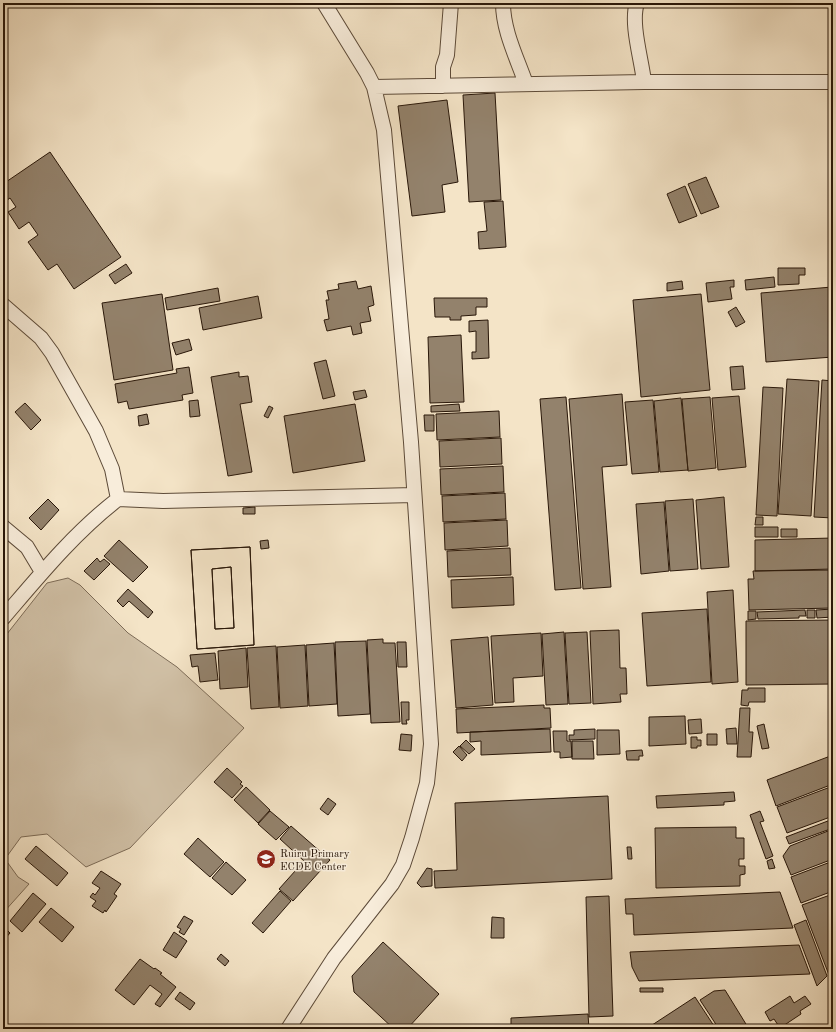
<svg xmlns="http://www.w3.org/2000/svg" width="836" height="1032" font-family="'Old Standard TT',serif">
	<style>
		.green { fill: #d1c1a7; stroke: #7d6c58 }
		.building { fill: #93826c; stroke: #291709; fill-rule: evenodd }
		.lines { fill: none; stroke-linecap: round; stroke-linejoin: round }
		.street-casing { stroke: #5c4a38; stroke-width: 16 }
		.street { stroke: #f8eddb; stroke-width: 14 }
		.labels { text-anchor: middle; stroke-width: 3; stroke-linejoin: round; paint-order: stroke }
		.poi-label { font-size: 11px; fill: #291709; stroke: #f8eddb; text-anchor: start }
	</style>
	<rect width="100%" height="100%" fill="#f4e4c7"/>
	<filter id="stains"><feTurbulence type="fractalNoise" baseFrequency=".005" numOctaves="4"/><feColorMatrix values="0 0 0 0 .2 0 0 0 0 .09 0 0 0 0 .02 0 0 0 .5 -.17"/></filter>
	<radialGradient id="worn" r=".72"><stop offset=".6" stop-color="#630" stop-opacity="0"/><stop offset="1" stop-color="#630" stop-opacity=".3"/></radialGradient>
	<path class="green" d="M68,578L80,585L128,633L177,667L244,728L130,848L86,867L47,834L21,837L5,859L18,877L29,884L3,913V639L47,583Z"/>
	<path class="building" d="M495,93L501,200L469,202L463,95Z
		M447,100L458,182L442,185L445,212L412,216L398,106Z
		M50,152L121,257L74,289L57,264L48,270L28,242L38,235L29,222L19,229L8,212L16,207L10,198L3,203V184Z
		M706,177L719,207L701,214L688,184Z
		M685,186L697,216L679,223L667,194Z
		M503,201L506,247L479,249L478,232L487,231L484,202Z
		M126,264L132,273L115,284L109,275Z
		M778,268H805V275H799V284L778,285Z
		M774,277L775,287L746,290L745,280Z
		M734,280V287H730L732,299L708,302L706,283Z
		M356,281L358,289L371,286L374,305L368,307L371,321L360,323L362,333L353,335L351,326L327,331L324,320L329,319L326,300H329L327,291L339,289L338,284Z
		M682,281L683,289L667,291V283Z
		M832,287L833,302V357L766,362L761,293Z
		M218,288L220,301L167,310L165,298Z
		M162,294L173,370L114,380L102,303Z
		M701,294L710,390L641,397L633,300Z
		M258,296L262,318L203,330L199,308Z
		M434,298H487V307H476V315L461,316V320H450V317H435Z
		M736,307L745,322L736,327L728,312Z
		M488,320L489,358L472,359V352H476V331L469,332V321Z
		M461,335L464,402L430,403L428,337Z
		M189,339L192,350L176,355L172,343Z
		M326,360L335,396L323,399L314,363Z
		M743,366L745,389L732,390L730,367Z
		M189,367L193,393L182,395L183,400L129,409L127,401L118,403L115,384L177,373L176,369Z
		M239,372V377L248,376L252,402L240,404L252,472L228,476L211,377Z
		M787,379L819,381L811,516L778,514Z
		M822,380L833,381V518L814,517Z
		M763,387L783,388L777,516L756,515Z
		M365,390L367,397L355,400L353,392Z
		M622,394L627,465L602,467L611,587L583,589L569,399Z
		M739,396L746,467L718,470L712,398Z
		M566,397L581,588L555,590L540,399Z
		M710,397L716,468L688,471L682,399Z
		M681,398L688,470L660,472L654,401Z
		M198,400L200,416L190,417L189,401Z
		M653,400L659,472L632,474L625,402Z
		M25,403L41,420L31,430L15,412Z
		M355,404L365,461L293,473L284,416Z
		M459,404L460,411L431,412V406Z
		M269,406L273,408L268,418L264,416Z
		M499,411L500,437L437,440L436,414Z
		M147,414L149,424L139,426L138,416Z
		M424,415H434V431H425Z
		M501,438L502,464L440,467L439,441Z
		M503,466L504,492L441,495L440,469Z
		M505,493L506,519L443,522L442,496Z
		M724,497L729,567L701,569L696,500Z
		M48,499L59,510L41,530L29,518Z
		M693,499L698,569L670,571L665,501Z
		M664,502L669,571L641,574L636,504Z
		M255,507V514H243V508Z
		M756,517H763V525H755Z
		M507,520L508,546L445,550L444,523Z
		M755,527H778V537H755Z
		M781,529H797V537H781Z
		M833,538V569L755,571V540Z
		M119,540L148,567L133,582L104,556Z
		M268,540L269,548L261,549L260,541Z
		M250,547L254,645L197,649L191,550ZM231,567L234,628L215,629L212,569Z
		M250,547L254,645L197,649L191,550Z
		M510,548L511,575L448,577L447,551Z
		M97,558L100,562L104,559L110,564L94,580L84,571Z
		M231,567L234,628L215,629L212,569Z
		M833,570V608L749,610L748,579H754L753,571Z
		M513,577L514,605L452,608L451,580Z
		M128,589L153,612L148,618L129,601L123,607L117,601Z
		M733,590L738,682L712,684L707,592Z
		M707,609L711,682L647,686L642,613Z
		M833,609V617L817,618L816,610Z
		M805,610L806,616H799V618L758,619L757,612Z
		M807,610H815V618H807Z
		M748,611H756V619L748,620Z
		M833,620V684L746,685V621Z
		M619,630L620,668H626L627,694H620L621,702L593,704L590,631Z
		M564,632L568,704L546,705L542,634Z
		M587,632L591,703L569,704L565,633Z
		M541,633L543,676L513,678L514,702L495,703L491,636Z
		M488,637L493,705L456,708L451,640Z
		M383,639V643H395L400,722L371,723L367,640Z
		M366,641L370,714L338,716L335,642Z
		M397,642H406L407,667H398Z
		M334,643L337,704L309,706L306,645Z
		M305,645L308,706L280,708L277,647Z
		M276,646L279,707L251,709L247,648Z
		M246,648L248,687L220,689L218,651Z
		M215,653L218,680L200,682L198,666L192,667L190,655Z
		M748,688H765V702H749L748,706L741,705L742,690H748Z
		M401,702H409V720H406L407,724H402Z
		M544,705V708H550L551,728L457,733L456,709Z
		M740,708H750L749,732H753L751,757H737Z
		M685,716L686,744L649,746V717Z
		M701,719L702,733L689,734L688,720Z
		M764,724L769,748L762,749L757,726Z
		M736,728L737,744H727L726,729Z
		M550,729L551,752L481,755V741L470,742V732Z
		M595,729V739L569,740V735H574V730Z
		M597,730H619L620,754L597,755Z
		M553,731H567V741H571L572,757L560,758V752H554Z
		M401,734L412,735L411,751L399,750Z
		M707,734H717V745H707Z
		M691,737H697V740H701V746H697V748H691Z
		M466,740L475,749L469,754L460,746Z
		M572,741H593L594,759H572Z
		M459,746L467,755L462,761L453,752Z
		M642,750L643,756H639V760H627L626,751Z
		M833,755V784L776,806L767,780Z
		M227,768L242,782L240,784L243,786L232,798L214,782Z
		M833,786V816L787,833L777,807Z
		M246,787L270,810L258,823L234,800Z
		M734,792L735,801L724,802V805L657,808L656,796Z
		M608,796L612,879L435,888L434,871L457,870L455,803Z
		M328,798L336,804L328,815L320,809Z
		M270,811L289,827L276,840L258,824Z
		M760,811L764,821L760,822L773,856L766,859L750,815Z
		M833,819V828L789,844L786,837Z
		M291,826L330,860L293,901L279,889L304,861L280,839Z
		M736,827V838H744V859H739V866H745V874L740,875V886L656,888L655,828Z
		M833,829V859L791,875L783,856L790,846Z
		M198,838L224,862L210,877L184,854Z
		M36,846L68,873L57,886L25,859Z
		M627,847H631L632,859H628Z
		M772,859L775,868L769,869L767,861Z
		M833,861V891L801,903L791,877Z
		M226,862L246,880L232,895L212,878Z
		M427,868L432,869V886L421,887L417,883Z
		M101,871L121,884L114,894L117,896L106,912L105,910L103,913L92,906L96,901L90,897L93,893L95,895L100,888L92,883Z
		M280,891L291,901L263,933L252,923Z
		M780,892L793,928L634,935L633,914H626L625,899Z
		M33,893L46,904L22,932L10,921Z
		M833,894V971L829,975L802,905Z
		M609,896L613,1016L589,1017L586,897Z
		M51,908L74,927L62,942L39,922Z
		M184,916L193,921L184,935L179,932L181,929L177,927Z
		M492,917L504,918V938H491Z
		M806,920L827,976L817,986L794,925Z
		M3,926L10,933L3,941Z
		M174,932L187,941L176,958L163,950Z
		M383,942L439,994L407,1029H394L354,992L352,976Z
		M799,945L810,974L639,981L632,967L630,952Z
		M221,954L229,961L225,966L217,959Z
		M140,959L154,969L155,968L162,973L160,974L176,987L160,1007L155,1004L162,994L150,985L134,1005L115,990Z
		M640,988H663V992H640Z
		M725,990L749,1029H719L700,1000L714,991Z
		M180,992L195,1003L190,1010L175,999Z
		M790,996L794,1003L805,996L811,1004L800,1011L801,1014L780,1028L774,1019L770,1021L765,1012Z
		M695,997L716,1029H646Z
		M588,1014L589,1029H511V1018Z"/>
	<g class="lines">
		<defs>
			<path id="street" d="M503,3C503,31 517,58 526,84
				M637,3C630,23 642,61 644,82
				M443,86V67L447,55L451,3
				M374,87L644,82H833
				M3,305L41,338L52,353L96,431L112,469L118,499C74,533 39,576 3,618
				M118,499L163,501L414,495
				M3,527L27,547L42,572
				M288,1029L334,958L392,884L403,865L412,838L427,783L431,744L411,442L384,130L374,87L367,73L324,3"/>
		</defs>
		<use href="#street" class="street-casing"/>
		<use href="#street" class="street"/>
	</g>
	<defs>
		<symbol id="school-disc" viewBox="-11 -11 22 22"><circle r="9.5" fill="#8f2418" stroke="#f8eddb"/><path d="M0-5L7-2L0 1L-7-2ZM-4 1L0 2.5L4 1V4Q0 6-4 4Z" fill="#fff"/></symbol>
	</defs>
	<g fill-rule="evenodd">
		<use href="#school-disc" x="255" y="848" width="22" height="22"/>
	</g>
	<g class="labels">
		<g class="poi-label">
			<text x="280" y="857">Ruiru Primary<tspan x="280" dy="13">ECDE Center</tspan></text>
		</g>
	</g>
	<rect width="836" height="1032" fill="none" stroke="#f4e4c7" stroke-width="16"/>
	<rect x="4" y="4" width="828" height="1024" fill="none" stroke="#291709" stroke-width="2"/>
	<rect x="8" y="8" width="820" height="1016" fill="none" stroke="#291709"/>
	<rect width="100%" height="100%" filter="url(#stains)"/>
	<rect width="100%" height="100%" fill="url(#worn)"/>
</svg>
